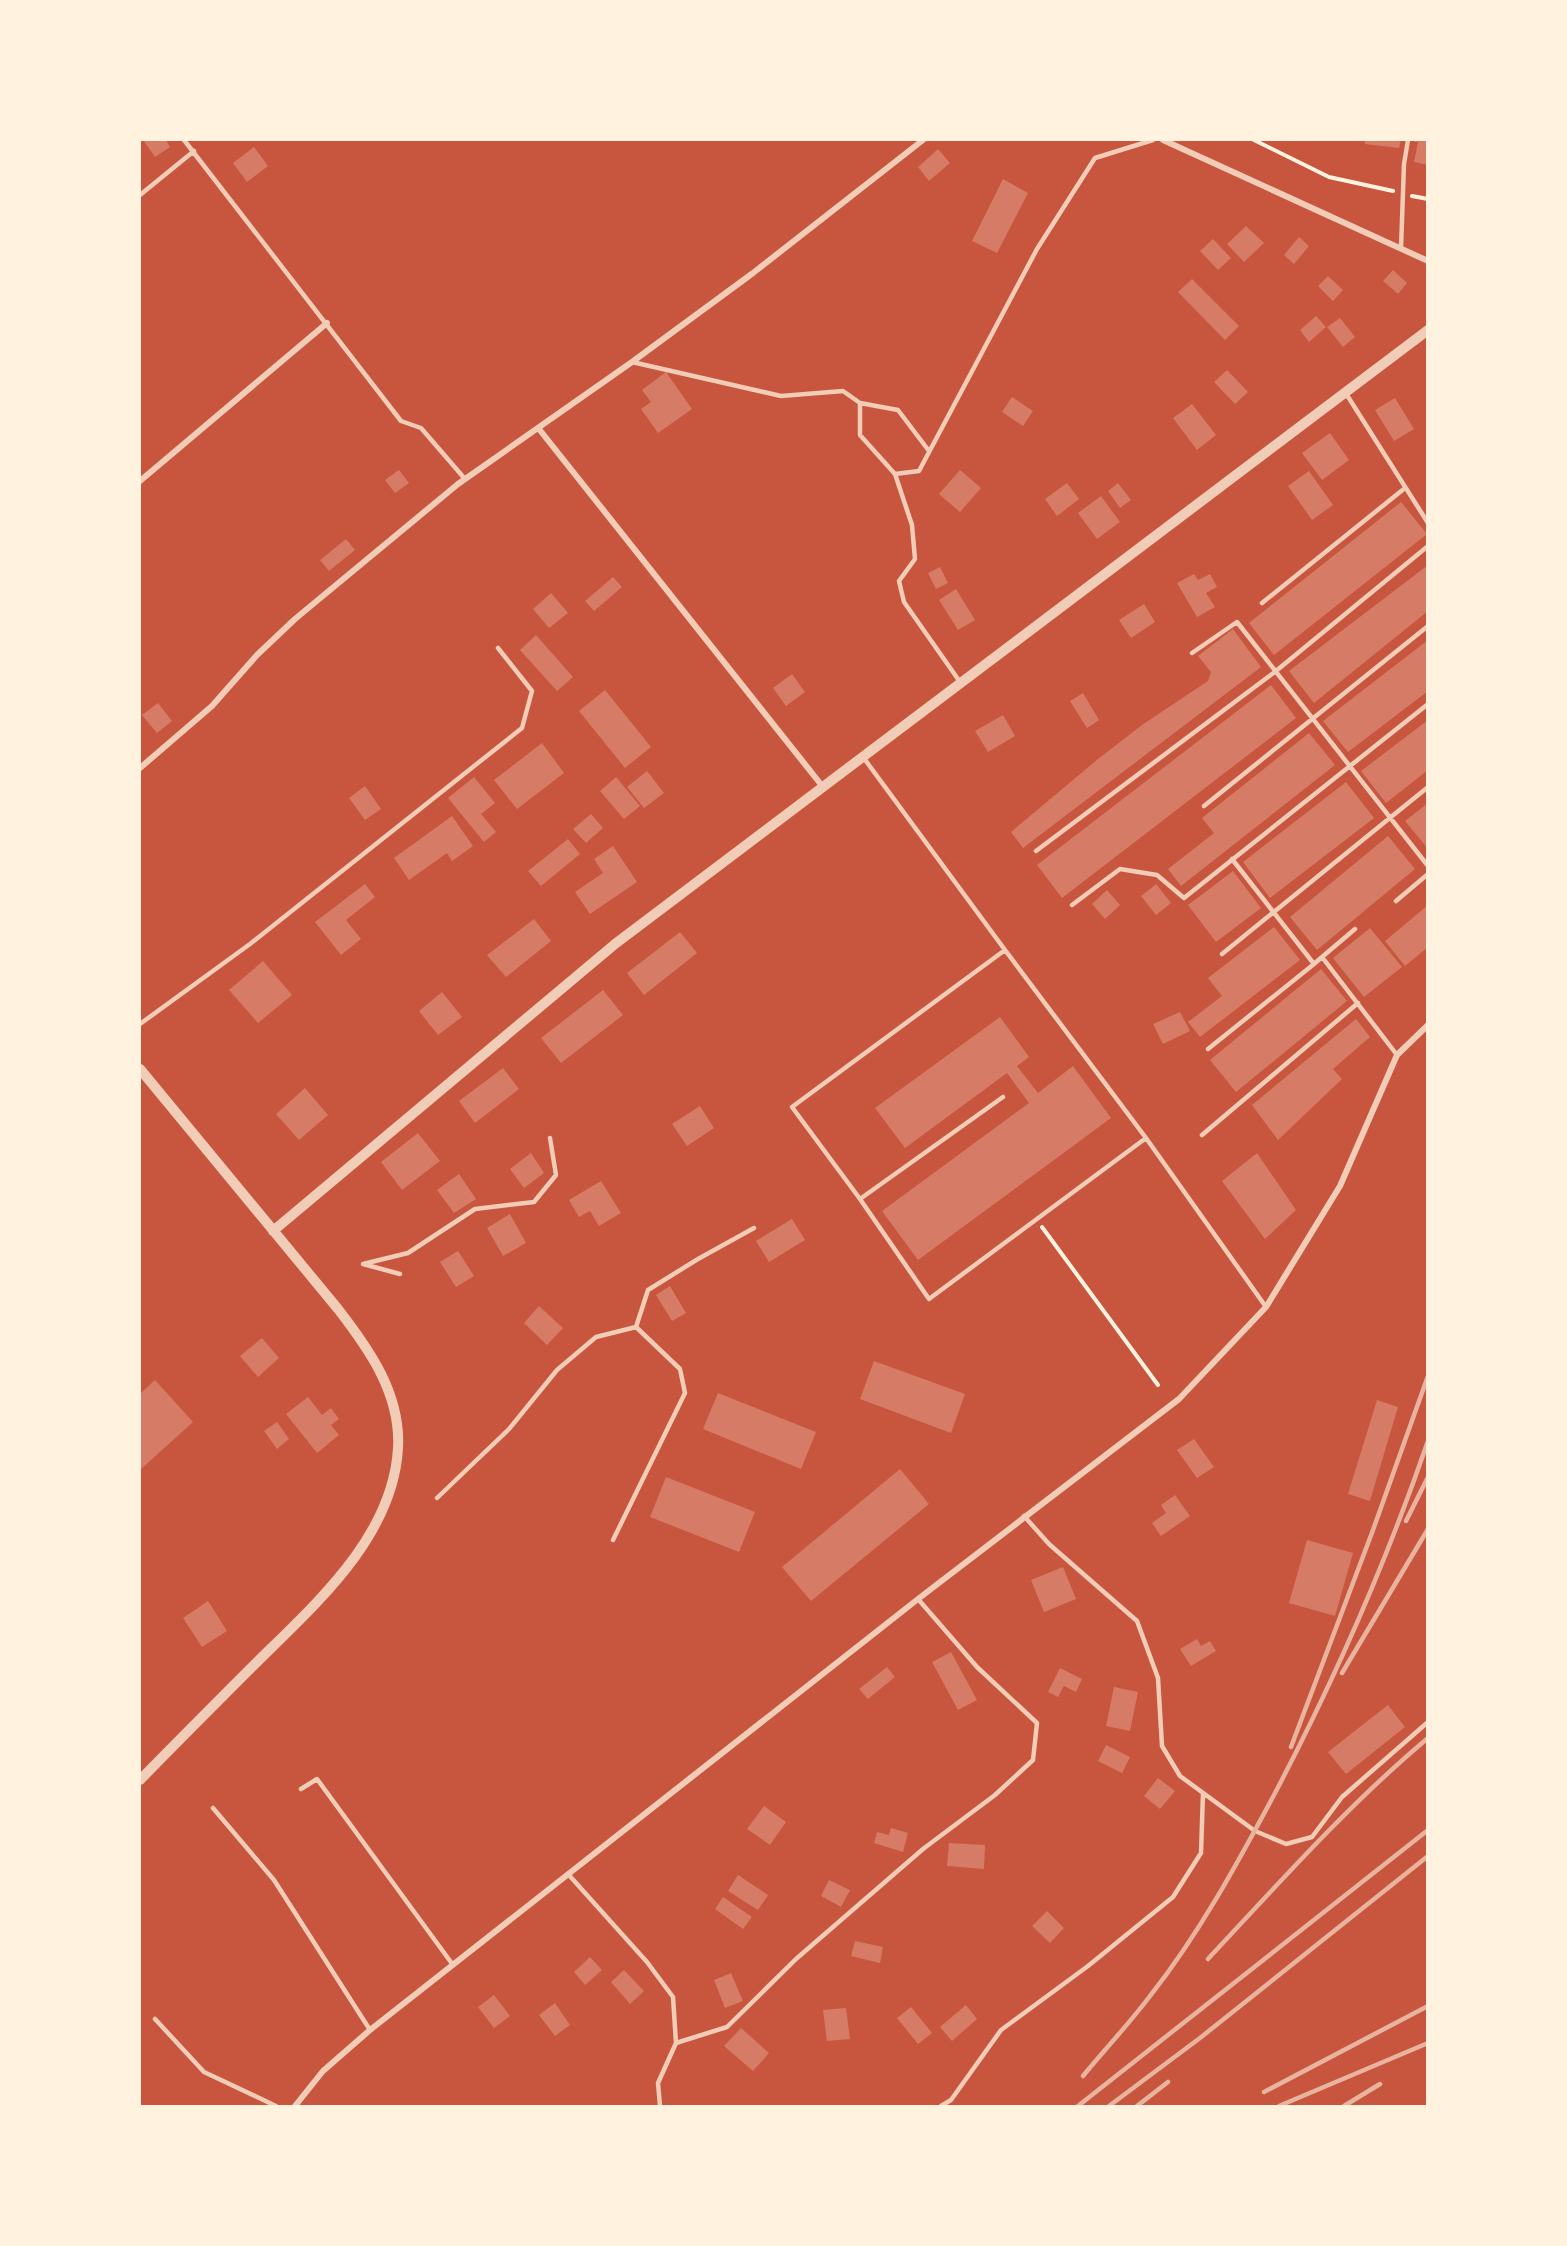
<svg xmlns="http://www.w3.org/2000/svg" width="1567" height="2246" font-family="Helvetica,sans-serif">
	<style>
		.building { fill: #d67c66 }
		.lines { fill: none; stroke-linecap: round; stroke-linejoin: round }
		.path { stroke: #fff3e0; stroke-width: 4 }
		.service { stroke: #f1ccb7; stroke-width: 4.5 }
		.minor { stroke: #f1ccb7; stroke-width: 6 }
		.tertiary { stroke: #f1ccb7; stroke-width: 10 }
		.rail { stroke: #e9b49f; stroke-width: 4.5 }
	</style>
	<rect width="100%" height="100%" fill="#c8553d"/>
	<path class="building" d="M143,140H166L170,147L155,157Z
		M1365,140H1401L1399,148L1365,144Z
		M1415,140H1428V165L1414,162L1418,142H1414Z
		M254,147L268,166L247,182L233,163Z
		M938,149L950,163L929,181L918,167Z
		M1003,179L1028,193L997,253L972,241Z
		M1246,226L1264,243L1244,262L1227,244Z
		M1299,237L1309,246L1294,264L1284,255Z
		M1213,239L1231,258L1218,270L1200,251Z
		M1393,270L1407,283L1398,294L1383,281Z
		M1328,276L1343,290L1333,301L1318,286Z
		M1192,279L1239,326L1225,340L1178,292Z
		M1316,316L1326,327L1309,342L1300,330Z
		M1340,318L1355,337L1343,347L1327,327Z
		M1227,370L1248,392L1235,404L1214,382Z
		M666,372L692,409L658,433L641,409L651,402L642,390Z
		M1012,397L1033,411L1023,426L1002,412Z
		M1395,398L1414,429L1394,441L1375,410Z
		M1192,404L1216,435L1197,450L1173,418Z
		M1330,433L1349,460L1322,480L1302,453Z
		M399,470L409,483L395,493L385,480Z
		M960,470L981,488L960,512L939,494Z
		M1309,471L1333,505L1312,520L1288,486Z
		M1067,483L1079,499L1057,516L1045,499Z
		M1118,483L1131,500L1120,508L1108,491Z
		M1101,496L1120,522L1097,539L1078,513Z
		M1401,502L1427,534L1274,655L1249,623Z
		M346,539L355,550L329,571L320,560Z
		M1428,565V611L1314,703L1289,671Z
		M940,567L948,583L936,589L928,573Z
		M1194,574L1198,580L1210,574L1217,587L1206,593L1215,607L1197,617L1177,583Z
		M613,577L622,587L594,611L585,601Z
		M956,589L975,620L958,630L939,600Z
		M551,593L568,613L549,628L533,609Z
		M1144,604L1155,622L1131,638L1119,620Z
		M1233,629L1261,667L1023,848L1011,832L1098,759L1142,725L1208,681L1211,672L1198,656Z
		M536,635L573,677L557,691L520,650Z
		M1428,640V691L1348,752L1323,721Z
		M792,674L805,692L786,706L773,688Z
		M1271,685L1296,718L1062,898L1037,865Z
		M605,690L651,747L625,768L579,711Z
		M1083,693L1099,720L1087,728L1070,701Z
		M158,703L172,721L157,733L142,715Z
		M1003,715L1015,736L988,752L975,731Z
		M1428,720V770L1386,803L1361,771Z
		M1309,733L1335,765L1181,886L1168,869L1214,833L1202,818Z
		M542,743L564,773L517,809L494,780Z
		M647,771L664,793L644,808L627,787Z
		M474,777L495,803L481,814L496,832L484,842L448,798Z
		M616,777L640,806L624,819L600,791Z
		M1346,782L1374,818L1270,898L1243,862Z
		M365,786L381,809L365,820L349,798Z
		M1428,803V849L1405,821Z
		M591,814L603,828L586,843L573,829Z
		M452,816L473,846L452,861L447,853L409,880L394,858Z
		M1388,836L1415,869L1317,950L1290,917Z
		M568,839L580,854L541,886L528,871Z
		M613,846L637,882L590,914L575,892L603,873L594,859Z
		M1233,871L1261,908L1216,942L1188,905Z
		M365,884L375,897L346,920L361,939L341,955L315,922Z
		M1156,884L1171,903L1156,915L1141,896Z
		M1107,890L1120,905L1105,919L1092,904Z
		M1428,905V947L1405,966L1385,941Z
		M534,919L551,941L506,977L487,955Z
		M1274,927L1300,960L1200,1037L1188,1022L1222,996L1208,978Z
		M1370,928L1402,967L1364,997L1333,958Z
		M680,932L697,953L644,995L627,973Z
		M263,961L292,995L258,1023L229,990Z
		M1321,969L1347,1001L1236,1092L1210,1060Z
		M603,990L623,1015L561,1063L541,1038Z
		M442,992L462,1017L438,1035L419,1011Z
		M1180,1012L1190,1031L1163,1044L1153,1024Z
		M1000,1017L1029,1057L1017,1066L1038,1093L1073,1066L1111,1118L918,1260L882,1211L1029,1103L1007,1073L905,1148L875,1108Z
		M1356,1019L1370,1037L1333,1069L1342,1079L1278,1140L1252,1105Z
		M503,1068L519,1089L475,1123L459,1101Z
		M305,1088L328,1115L299,1140L276,1114Z
		M700,1106L714,1128L687,1146L672,1124Z
		M418,1133L440,1161L402,1190L381,1162Z
		M531,1153L544,1173L524,1188L510,1169Z
		M1257,1153L1296,1210L1265,1239L1222,1181Z
		M459,1174L476,1199L454,1213L437,1190Z
		M601,1181L621,1213L599,1226L590,1211L579,1217L569,1200Z
		M510,1214L526,1243L503,1256L487,1228Z
		M792,1219L805,1240L769,1262L756,1241Z
		M458,1251L474,1276L456,1287L440,1262Z
		M670,1286L686,1313L672,1321L656,1295Z
		M539,1306L563,1328L547,1345L524,1323Z
		M262,1338L279,1358L258,1377L240,1356Z
		M874,1361L965,1394L951,1433L860,1399Z
		M155,1380L193,1422L140,1470V1394Z
		M718,1393L816,1432L801,1469L703,1429Z
		M308,1397L322,1415L331,1408L339,1419L331,1425L339,1435L317,1453L286,1414Z
		M1377,1400L1398,1407L1370,1501L1348,1494Z
		M277,1422L289,1439L277,1449L264,1431Z
		M1194,1439L1214,1467L1197,1478L1177,1450Z
		M900,1469L929,1504L811,1601L782,1567Z
		M666,1477L755,1512L739,1552L650,1517Z
		M1175,1495L1190,1516L1161,1536L1152,1523L1166,1513L1161,1505Z
		M1307,1540L1353,1553L1335,1616L1289,1603Z
		M1063,1567L1076,1599L1044,1612L1031,1580Z
		M208,1601L227,1631L202,1647L183,1618Z
		M1197,1639L1201,1646L1210,1641L1216,1651L1191,1666L1180,1649Z
		M951,1652L977,1700L958,1710L932,1662Z
		M887,1667L895,1677L868,1699L859,1689Z
		M1060,1668L1082,1679L1076,1692L1064,1686L1058,1697L1048,1692Z
		M1114,1687L1138,1692L1130,1731L1106,1726Z
		M1388,1705L1405,1727L1346,1774L1328,1752Z
		M1106,1745L1130,1757L1122,1773L1098,1761Z
		M1158,1778L1175,1791L1160,1809L1144,1796Z
		M764,1806L786,1822L770,1845L747,1829Z
		M891,1828L908,1833L903,1852L874,1843L877,1832L889,1835Z
		M949,1843L985,1845L984,1869L947,1866Z
		M738,1875L768,1895L758,1910L728,1891Z
		M829,1880L850,1890L841,1907L821,1896Z
		M723,1897L752,1917L743,1929L715,1909Z
		M1047,1911L1064,1928L1050,1943L1032,1926Z
		M855,1941L883,1947L880,1963L851,1956Z
		M590,1957L602,1970L585,1985L574,1972Z
		M624,1970L644,1991L630,2004L611,1982Z
		M731,1973L743,2001L725,2008L714,1980Z
		M494,1995L510,2016L494,2028L478,2007Z
		M555,2003L570,2025L555,2036L539,2015Z
		M966,2005L977,2019L952,2041L940,2027Z
		M911,2007L932,2033L918,2044L897,2018Z
		M846,2008L850,2039L827,2041L823,2010Z
		M741,2028L769,2053L753,2071L724,2046Z"/>
	<g class="lines">
		<path class="path" d="M1254,140L1329,177L1393,191
			M1412,196L1428,199
			M1042,1227L1158,1385"/>
		<path class="service" d="M184,140L401,421L421,428L465,479
			M140,195L194,151
			M1401,248L1404,164L1408,140
			M632,362L781,396L843,391L860,403V435L895,474L919,471L1037,249L1095,158L1153,140
			M1345,392L1428,523
			M860,403L898,410L929,451
			M895,474L912,525L915,559L899,581L904,602L960,682
			M1262,603L1405,488
			M1192,653L1237,622L1428,866
			M863,757L1005,950
			M1204,806L1428,626
			M1036,851L1276,671L1428,546
			M1232,859L1314,964L1322,957L1397,1055
			M1396,901L1428,874
			M1072,905L1120,869L1157,875L1184,898L1428,704
			M1222,954L1428,787
			M1322,957L1355,929
			M140,1024L250,944L522,728L532,691L498,648
			M1208,1049L1314,964
			M1202,1135L1358,1003
			M1146,1138L929,1299L860,1199L792,1107L1005,950L1146,1138L1266,1307
			M860,1199L1003,1097
			M400,1274L363,1264L408,1253L475,1209L534,1202L556,1175L550,1138
			M437,1498L509,1429L557,1370L596,1337L636,1327L648,1290L698,1259L754,1228
			M1024,1516L1049,1544L1137,1621L1158,1678L1162,1746L1180,1776L1255,1831L1286,1844L1312,1837L1342,1797L1428,1722
			M613,1540L685,1393L680,1369L636,1327
			M301,1789L317,1779L453,1965
			M213,1808L274,1880L370,2030
			M568,1874L647,1962L673,1997L676,2043
			M155,2019L204,2072L276,2106
			M660,2106L658,2083L676,2043L727,2027L796,1959L923,1849L995,1795L1033,1760L1037,1723L977,1667L918,1599
			M941,2106L951,2100L1001,2030L1088,1966L1173,1897L1201,1853L1203,1793"/>
		<path class="minor" d="M1163,140L1428,261
			M539,429L823,787
			M140,481L327,323
			M140,768L212,706L257,655L295,619L458,484L632,362L753,273L923,140
			M295,2106L323,2071L370,2030L918,1599L1179,1399L1266,1307L1340,1186L1397,1055L1428,1025"/>
		<path class="tertiary" d="M140,1069L338,1309C369,1349 401,1394 398,1448C393,1539 312,1607 252,1667C215,1704 177,1742 140,1780
			M273,1231L615,944L1428,330"/>
		<path class="rail" d="M1406,1521L1428,1477
			M1342,1673L1428,1529
			M1291,1747L1373,1530L1428,1376
			M1208,1959C1279,1883 1348,1805 1428,1738
			M1083,2076C1105,2049 1129,2024 1150,1996C1199,1934 1237,1864 1274,1795C1334,1681 1386,1563 1428,1441
			M1264,2092L1428,2006
			M1078,2106L1428,1830
			M1109,2106L1200,2038L1428,1856
			M1137,2106L1168,2082
			M1279,2106L1428,2043
			M1344,2106L1380,2084"/>
	</g>
	<rect width="1567" height="2246" fill="none" stroke="#fff3e0" stroke-width="282"/>
</svg>
